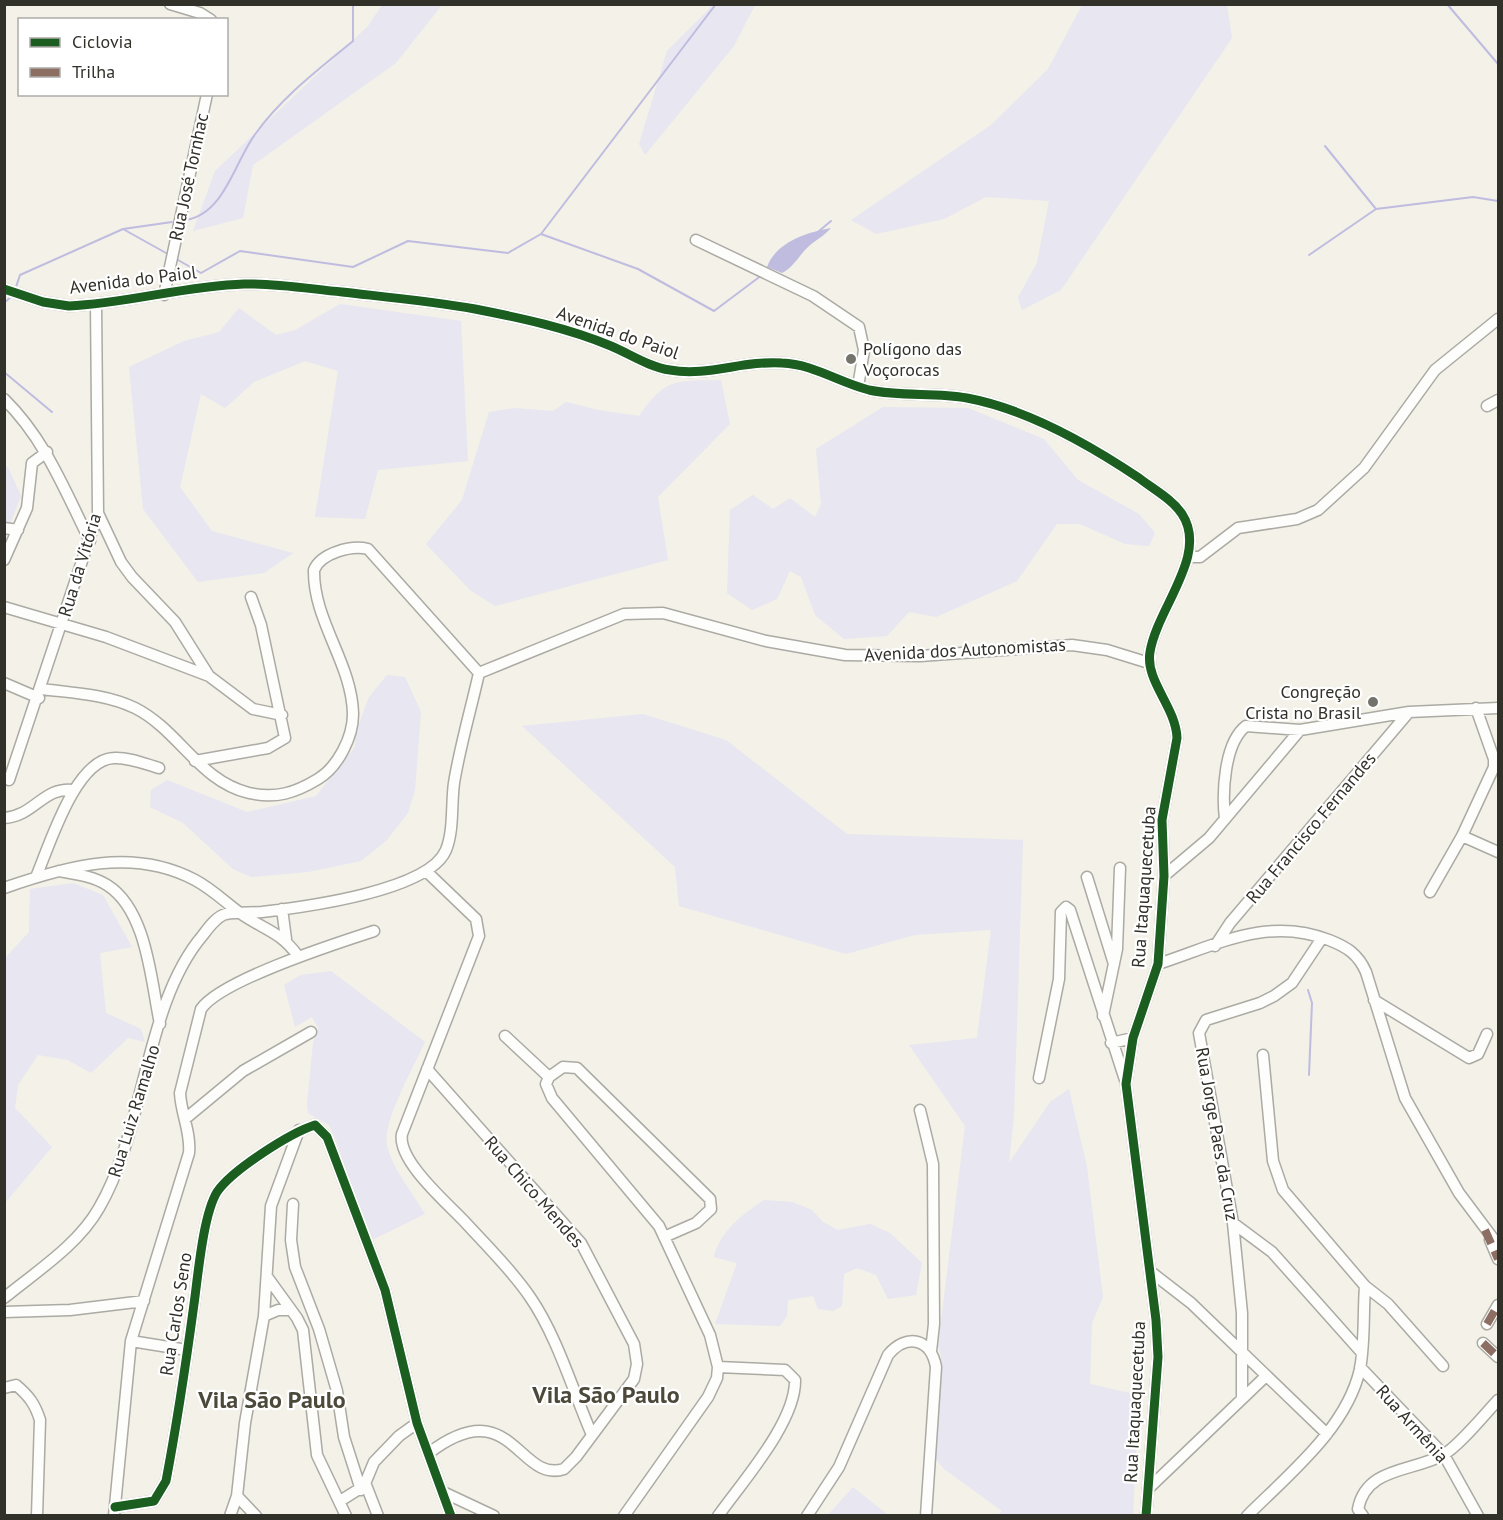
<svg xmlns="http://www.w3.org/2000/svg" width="1503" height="1520" font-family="'PT Sans',sans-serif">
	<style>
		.green { fill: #e7e6f1 }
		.water { fill: #bfbce0 }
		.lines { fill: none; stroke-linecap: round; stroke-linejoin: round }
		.stream { stroke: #bfbce0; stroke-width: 2 }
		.minor-casing { stroke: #abaaa3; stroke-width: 13 }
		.minor { stroke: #fdfdfc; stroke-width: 10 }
		.quiet { stroke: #8d6e63; stroke-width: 8; stroke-dasharray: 15 8; stroke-linecap: butt }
		.cycleway-casing { stroke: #fff; stroke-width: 13 }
		.cycleway { stroke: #1b5e20; stroke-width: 9 }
		.poi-dot { fill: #75746c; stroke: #fff; stroke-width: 2 }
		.labels { text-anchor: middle; stroke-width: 4.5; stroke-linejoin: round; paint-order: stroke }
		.street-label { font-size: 18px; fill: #313029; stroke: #fff }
		.poi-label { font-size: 18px; fill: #313029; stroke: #fff; text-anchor: start }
		.district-label { font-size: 24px; font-weight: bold; fill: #4c493b; stroke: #fff }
	</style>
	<rect width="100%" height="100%" fill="#f3f1e8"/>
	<path class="green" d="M382,5H442L396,63L253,165L243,218L193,231L215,171L368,26Z
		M713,5H755L734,46L645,155L639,144L667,51Z
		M1082,5H1227L1232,38L1061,290L1022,310L1018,297L1037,263L1049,201L986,197L944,219L876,234L851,220L991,125L1048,69Z
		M340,304L461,321L468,461L378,470L365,519L315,517L338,371L305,361L254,382L225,408L201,394L180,487L212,531L293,553L264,573L198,582L143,509L129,367L184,341L219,332L239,308L276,335L295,330Z
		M721,380L730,424L658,497L668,560L495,606L470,590L426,544L462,500L489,412L515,408L553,411L566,402L598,410L639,416C666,377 677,381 721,380Z
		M883,407L968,408L1044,439L1078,480L1139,514L1155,533L1149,546L1125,544L1080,524H1057L1017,581L936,617L909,612L887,636L844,639L815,615L801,577L790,571L777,599L752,610L727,593L730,510L753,495L773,509L790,498L815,517L821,504L816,449Z
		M5,467H8L21,496L5,537Z
		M387,675L405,677L421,712L415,790L408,813L386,841L361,861L308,872L251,877L233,869L183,823L150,807L151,790L167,780L247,812L316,796L355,747V734L369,697Z
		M643,714L726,740L847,834L1023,840L1014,1116L1009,1163L1050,1102L1069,1089L1087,1167L1103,1297L1092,1323L1090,1384L1139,1395L1133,1515H998L1002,1511L944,1469L934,1457L941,1356L938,1346L965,1126L909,1045L977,1038L991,930L915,935L846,954L679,906L675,867L522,726Z
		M73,883L103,895L132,947L100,953L106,1013L141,1029L145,1042L128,1038L91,1073L68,1060L38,1055L18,1085L15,1108L52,1147L5,1203V958L29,932L30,889Z
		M331,971L425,1042C415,1064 381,1124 387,1146C393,1170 413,1193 425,1214L370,1241L337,1142L329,1125L308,1113L307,1104L313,1043L318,1028L312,1017L295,1027L284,985L301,975Z
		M764,1200L792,1202L812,1210L823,1222L838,1230L870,1224L890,1233L922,1263L916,1295L888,1299L876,1275L857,1268L844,1274L842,1306L833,1311L818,1309L813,1296L788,1300L787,1316L780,1326L715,1324L737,1263L714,1257C719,1232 744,1213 764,1200Z
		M853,1487L888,1515H828Z"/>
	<path class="water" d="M831,228C824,236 816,240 809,246C799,255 794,267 782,273L767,267C776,242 808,232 831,228Z"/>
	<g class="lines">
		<path class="stream" d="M1447,4L1498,64
			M1325,146L1376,209
			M186,220C225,214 235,160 256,133C283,96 318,70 353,41V4
			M123,229L166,253
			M819,231L831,221
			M541,234L716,4
			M1309,255L1376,209L1473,197L1498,201
			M178,260L201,273L240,251L353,267L408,241L508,253L541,234L638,269L714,311L762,275
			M15,290L20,275L123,229L172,222
			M4,303L13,295
			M4,372L52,412
			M1308,990L1312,1003L1309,1075"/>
		<defs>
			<path id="minor" d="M170,4L200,13L211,20
				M696,240L813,296L859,327L864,350L858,387
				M4,289L43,302L69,306C128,303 185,286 244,284C276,283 310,289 342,292C386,297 431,301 475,309C521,318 568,328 611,346C630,354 649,367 670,370C707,377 744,360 782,363C813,364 840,383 869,390C902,397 935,392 967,398C1026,409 1090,445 1139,478C1153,489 1172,499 1182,514C1209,555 1157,608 1150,652C1145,681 1176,707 1177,738L1162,820L1164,876L1158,964L1133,1038L1126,1084L1156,1320L1158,1357L1146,1516
				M164,295L207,94
				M4,399C45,439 65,491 90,541
				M1487,406L1498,400
				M98,513L121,562L132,577L175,622L209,676L253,709L282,715
				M4,528L18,530
				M1189,557H1200L1238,528L1297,519L1318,510L1364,468L1435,370L1498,319
				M4,560L27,508L32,463L47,452
				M4,607L106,637L209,676
				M479,673L624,614L663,613L766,641L845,655L920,656L1072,645L1107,650L1149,663
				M4,683L39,698
				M42,689C73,693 106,694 135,708C179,730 199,781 249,793C276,799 295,793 318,779C338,767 353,737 353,714C352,663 313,621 314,570C321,553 351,545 368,549L479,673
				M195,761L268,748L285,738L261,625L251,597
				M9,780L98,513L96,304
				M4,818C35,816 43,786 74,790
				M1225,819C1222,793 1224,743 1246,726L1300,730L1409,712L1498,708
				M1462,836L1498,852
				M59,871C75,874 93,876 107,885C147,910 151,981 160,1024
				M427,872L476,919L479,936L402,1134C397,1160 446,1202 464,1221C486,1245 511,1269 530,1297C557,1336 573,1391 592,1435
				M1164,876L1209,838L1300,730
				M36,877C49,847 75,759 114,758C129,757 145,764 159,768
				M1087,877L1114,964
				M4,888C67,866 133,847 195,880C212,889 225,902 240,913C264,930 280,931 298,956
				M1430,892L1462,836L1494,767V759L1476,708
				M282,909L286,939
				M1215,946L1230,923L1409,712
				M1158,964C1217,945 1267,916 1329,940C1347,947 1358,954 1366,972L1405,1098L1459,1193L1498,1245
				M1374,1000L1469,1058L1478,1054L1487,1034
				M1103,1016L1117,949L1120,868
				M505,1036L549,1077L546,1084L552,1098L659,1226L710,1335L718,1367L717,1378L708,1397L624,1516
				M1111,1043L1133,1038
				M1263,1055L1273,1161L1283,1190L1365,1286L1388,1304L1443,1366
				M427,1069L581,1243L634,1344L637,1364L634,1379L576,1457L564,1469C518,1484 512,1390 429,1453
				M549,1077L563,1067L577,1068L710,1199L711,1209L696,1223L664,1237
				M1039,1078L1059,979L1061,912L1066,907L1070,910L1126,1083
				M920,1110L933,1164L934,1324L931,1351
				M185,1119L243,1071L311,1032
				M293,1204L291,1240L295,1267L319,1329L337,1391L344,1437L361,1490
				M1233,1223L1272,1252L1362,1353
				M1490,1240L1498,1259
				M1151,1272L1191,1303L1327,1434
				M268,1278L297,1318L303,1330L317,1455L346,1516
				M4,1298C37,1271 78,1245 99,1208C146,1128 144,1004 203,935C209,927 217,916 226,914C237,912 251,913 262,912C304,907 429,891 446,850C454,830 451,805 454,783C460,746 471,709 479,673
				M4,1312L70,1310L144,1301
				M264,1316L278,1310H291
				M1487,1324L1498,1305
				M131,1341L187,1350
				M1483,1343L1498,1357
				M1360,1367L1444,1455L1478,1516
				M4,1388L16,1385C29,1396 35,1404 40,1420L37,1516
				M1242,1399V1313L1233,1223L1199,1033L1206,1020L1260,1003L1274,996L1292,983L1322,938
				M366,1485L378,1516
				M1148,1489L1266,1376
				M445,1493L494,1516
				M237,1496L256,1516
				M340,1501L364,1486L374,1462L399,1436L417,1423
				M115,1507L154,1501L166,1481C177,1423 186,1363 194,1304C198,1276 203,1215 217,1192C232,1170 290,1133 315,1125L327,1137L385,1290L417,1423L451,1516
				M114,1516L131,1341L189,1153C191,1132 181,1114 180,1093L201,1009C221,980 337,943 374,931
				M230,1516L237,1496L245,1423L264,1316L271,1206L299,1130
				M718,1516C742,1482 796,1422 795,1380L785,1370L718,1367
				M807,1516L839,1467L888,1355C906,1333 931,1338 936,1367L926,1516
				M1247,1516C1288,1475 1347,1428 1360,1369C1365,1342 1363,1313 1365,1286
				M1363,1516L1358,1509C1366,1467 1412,1472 1443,1455C1458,1447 1485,1414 1498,1400"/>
		</defs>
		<use href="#minor" class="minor-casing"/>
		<use href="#minor" class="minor"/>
		<path class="quiet" d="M1485,1230L1498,1259
			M1487,1324L1498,1305
			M1483,1343L1498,1357"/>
		<defs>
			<path id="cycleway" d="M4,289L43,302L69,306C128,303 185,286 244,284C276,283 310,289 342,292C386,297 431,301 475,309C521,318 568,328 611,346C630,354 649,367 670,370C707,377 744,360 782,363C813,364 840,383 869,390C902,397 935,392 967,398C1026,409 1090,445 1139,478C1153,489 1172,499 1182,514C1209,555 1157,608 1150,652C1145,681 1176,707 1177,738L1162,820L1164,876L1158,964L1133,1038L1126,1084L1156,1320L1158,1357L1146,1516
				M115,1507L154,1501L166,1481C177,1423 186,1363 194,1304C198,1276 203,1215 217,1192C232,1170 290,1133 315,1125L327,1137L385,1290L417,1423L451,1516"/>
		</defs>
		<use href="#cycleway" class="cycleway-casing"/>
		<use href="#cycleway" class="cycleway"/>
	</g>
	<g class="poi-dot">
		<circle cx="851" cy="359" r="6"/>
		<circle cx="1373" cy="702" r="6"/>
	</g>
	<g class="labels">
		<g class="street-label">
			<text transform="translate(189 177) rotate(-78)" y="6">Rua José Tornhac</text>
			<text transform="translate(133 280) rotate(-7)" y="6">Avenida do Paiol</text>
			<text transform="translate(618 333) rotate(19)" y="6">Avenida do Paiol</text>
			<text transform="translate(80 565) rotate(-73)" y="6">Rua da Vitória</text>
			<text transform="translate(965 650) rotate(-3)" y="6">Avenida dos Autonomistas</text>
			<text transform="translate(1311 828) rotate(-50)" y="6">Rua Francisco Fernandes</text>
			<text transform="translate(1144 887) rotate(-86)" y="6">Rua Itaquaquecetuba</text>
			<text transform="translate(134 1111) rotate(-73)" y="6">Rua Luiz Ramalho</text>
			<text transform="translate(1217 1134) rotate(80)" y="6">Rua Jorge Paes da Cruz</text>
			<text transform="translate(534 1192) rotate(49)" y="6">Rua Chico Mendes</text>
			<text transform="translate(176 1314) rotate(-81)" y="6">Rua Carlos Seno</text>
			<text transform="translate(1135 1402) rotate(-87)" y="6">Rua Itaquaquecetuba</text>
			<text transform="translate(1412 1424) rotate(48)" y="6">Rua Armênia</text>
		</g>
		<g class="poi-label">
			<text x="863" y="355">Polígono das<tspan x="863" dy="21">Voçorocas</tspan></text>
			<text x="1361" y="698" text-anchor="end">Congreção<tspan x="1361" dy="21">Crista no Brasil</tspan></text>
		</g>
		<g class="district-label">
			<text x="606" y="1403">Vila São Paulo</text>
			<text x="272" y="1408">Vila São Paulo</text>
		</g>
	</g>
	<rect width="1503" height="1520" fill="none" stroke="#313029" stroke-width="12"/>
	<rect x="18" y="18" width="210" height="78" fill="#ffffff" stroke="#adaca9" stroke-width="1.5"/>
	<rect x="30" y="38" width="30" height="9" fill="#1b5e20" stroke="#adaca9" stroke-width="1.5"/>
	<text x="72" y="48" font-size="18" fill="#313029">Ciclovia</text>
	<rect x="30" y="68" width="30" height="9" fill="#8d6e63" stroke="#adaca9" stroke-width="1.5"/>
	<text x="72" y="78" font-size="18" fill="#313029">Trilha</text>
</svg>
